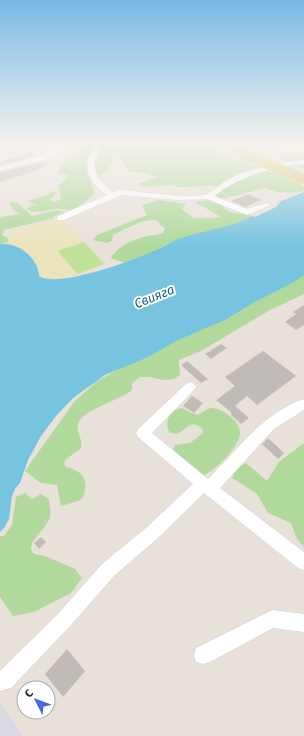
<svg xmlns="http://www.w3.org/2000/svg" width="304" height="736" font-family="'Fira Sans',sans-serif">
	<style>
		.industrial { fill: #dbd9e1 }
		.green { fill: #b0d99b }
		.sand { fill: #eae4be }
		.pitch { fill: #c1e097 }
		.water { fill: #76c4e0 }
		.building { fill: #c0bbb6 }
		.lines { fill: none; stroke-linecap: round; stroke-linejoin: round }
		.minor-casing { stroke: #cfd2de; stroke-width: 1 }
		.major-casing { stroke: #c2c2c2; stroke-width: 1 }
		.minor { fill: #fff; fill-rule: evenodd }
		.major { fill: #e0c466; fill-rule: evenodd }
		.tram { stroke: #9da0af; stroke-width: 1 }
		.major-bridge-casing { stroke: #c2c2c2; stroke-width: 10; stroke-linecap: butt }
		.major-bridge { stroke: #e0c466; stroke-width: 10 }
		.labels { text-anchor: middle; stroke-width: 4; stroke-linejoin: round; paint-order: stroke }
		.water-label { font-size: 13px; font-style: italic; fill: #1a6186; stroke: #fff }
	</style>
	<rect width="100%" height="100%" fill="#e8e1d9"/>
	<path class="industrial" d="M0,702L23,736H0Z"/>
	<path class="green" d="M109,145H202L298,183L304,187V191L294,193L277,192L265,188L226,198L218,199L216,193L224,188C209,183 192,188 177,187L175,185L144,187L137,184L159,177C148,175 139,171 128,171L119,156L98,179L96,178L94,164L99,155L98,152L101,148Z
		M89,148H94C93,156 86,162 87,171C88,178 93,186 94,193C88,201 77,209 68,210C63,210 59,208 55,209C45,210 36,215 27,209L32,205L38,206L28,201L45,196L54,191L57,193L49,200L54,202L38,206L60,200L61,196L58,186L67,178L68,175L58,174C61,163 78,150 89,148Z
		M291,154L304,159V169L281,160L279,156Z
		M159,200L186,204L182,209L193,218H213L221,217L195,202L210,200L222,205C227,213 237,215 246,213L257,219L129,264L113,259L111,257C124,240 143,237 163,233L165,228L160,225L159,222C148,215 124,230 113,235L112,241L107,243L93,240L97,235L147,215L142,205Z
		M9,202L18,203L32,216L57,210L65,212L53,217L54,218L4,230L2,235L10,239L9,242L0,244V217L20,214L13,210Z
		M304,270V294L270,310L201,351L179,360L180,375L174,379L163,380L150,377H140L132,383V390C121,400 81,410 78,424C76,433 83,438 81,448L65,460L64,464L66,467C84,470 91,484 81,500L61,506L57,485L41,483L25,471L74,402L96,382L119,369Z
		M182,408L189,412L198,415C202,413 207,408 212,408C222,408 241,422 240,433C239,448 215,471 202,476L175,463L173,450L175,445L190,443L203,433L202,428C188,419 188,429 177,434L170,433C163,422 170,410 182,408Z
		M304,443V547L297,539L291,523L268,513L257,494L232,478L236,468L246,463L267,481L279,462Z
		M25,493L32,499L41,494L49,499C49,504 51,510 50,515C48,530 31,536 31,550L34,554L45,556L75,569L82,578L71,593L34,612L13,616L0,597V536H4L12,525L16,497Z"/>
	<path class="sand" d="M61,219L90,248L95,250L104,265C87,272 56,286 39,276L38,268L24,250L8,243L9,231L54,220L55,221Z"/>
	<path class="pitch" d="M84,242L104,264L77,274L58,251Z"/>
	<path class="water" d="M304,192V275L294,282L253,303L225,320L178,340L148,357L105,375L73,398L56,416L41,436L28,460L20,483L15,489L12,496L9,519L4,528L0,532V244C17,242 38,257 39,276C60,289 139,258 161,248C167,245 172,242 178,239C195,233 213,230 231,225C238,223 246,219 253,216L255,217L276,207L281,201Z"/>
	<path class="building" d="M31,152L35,156L0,165V162Z
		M43,162L47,166L38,169L39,170L0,182V172Z
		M249,194L261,200L245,207L231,201Z
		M304,305V325L296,330L285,322L296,314L293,312Z
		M221,344L227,348L211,359L205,354Z
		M263,351L296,376L257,405L247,396L235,406L249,418L241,424L230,414L232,413L216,400L235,386L225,377Z
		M187,361L208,379L201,383L181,365Z
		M192,396L203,403L194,413L183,406Z
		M268,438L284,453L278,459L262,444Z
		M41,537L46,542L39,549L34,543Z
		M67,649L85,671L63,697L45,674Z"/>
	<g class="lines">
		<defs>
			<path id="minor" d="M60,145H68L48,159L0,171V167L42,155Z
				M96,145H102C101,149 98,153 96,157C90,172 102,184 113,192L121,190C137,191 194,200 207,194C214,191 220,184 227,180C251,168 277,162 304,160V164C271,167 240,176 214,196L247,209L267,203L271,205L247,215L207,199L178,200L122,195L64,220H58L57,218L58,216L107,195C95,187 83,172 89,156C91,152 94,149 96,145Z
				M295,145H303L291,153L282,147L286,145L291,148Z
				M190,382L194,384L196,387L194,390L152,433L208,479C237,450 264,412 304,399V410L274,429L220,488L304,552V570L298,568L204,493L159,537L114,576L70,626L11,688L0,691V671L58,614L102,564L147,527L193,484L138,437L136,433L138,429L186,384Z
				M272,610L304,614V632L273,628L210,662L203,664L196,662L194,655L196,648Z"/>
			<path id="major" d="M218,145H229L247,154L243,157L240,156Z"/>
		</defs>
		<use href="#minor" class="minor-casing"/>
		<use href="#major" class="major-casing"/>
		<use href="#minor" class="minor"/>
		<use href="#major" class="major"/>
		<path class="tram" d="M232,145L304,175"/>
		<defs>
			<path id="major-bridge" d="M243,154L304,179"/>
		</defs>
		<use href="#major-bridge" class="major-bridge-casing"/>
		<use href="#major-bridge" class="major-bridge"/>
	</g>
	<linearGradient id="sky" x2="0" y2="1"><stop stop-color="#7abae5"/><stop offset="0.58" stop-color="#f5f2ee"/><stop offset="1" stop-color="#f5f2ee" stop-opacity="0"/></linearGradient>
	<rect width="304" height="248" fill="url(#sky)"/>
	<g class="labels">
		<g class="water-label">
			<text transform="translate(154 296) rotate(-22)" y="5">Свияга</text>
		</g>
	</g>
	<g transform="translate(36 700) rotate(312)"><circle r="19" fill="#ffffff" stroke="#a8a8a8"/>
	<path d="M0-3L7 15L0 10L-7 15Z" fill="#4866e6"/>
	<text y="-6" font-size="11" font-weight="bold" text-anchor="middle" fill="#262626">С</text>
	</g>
</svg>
